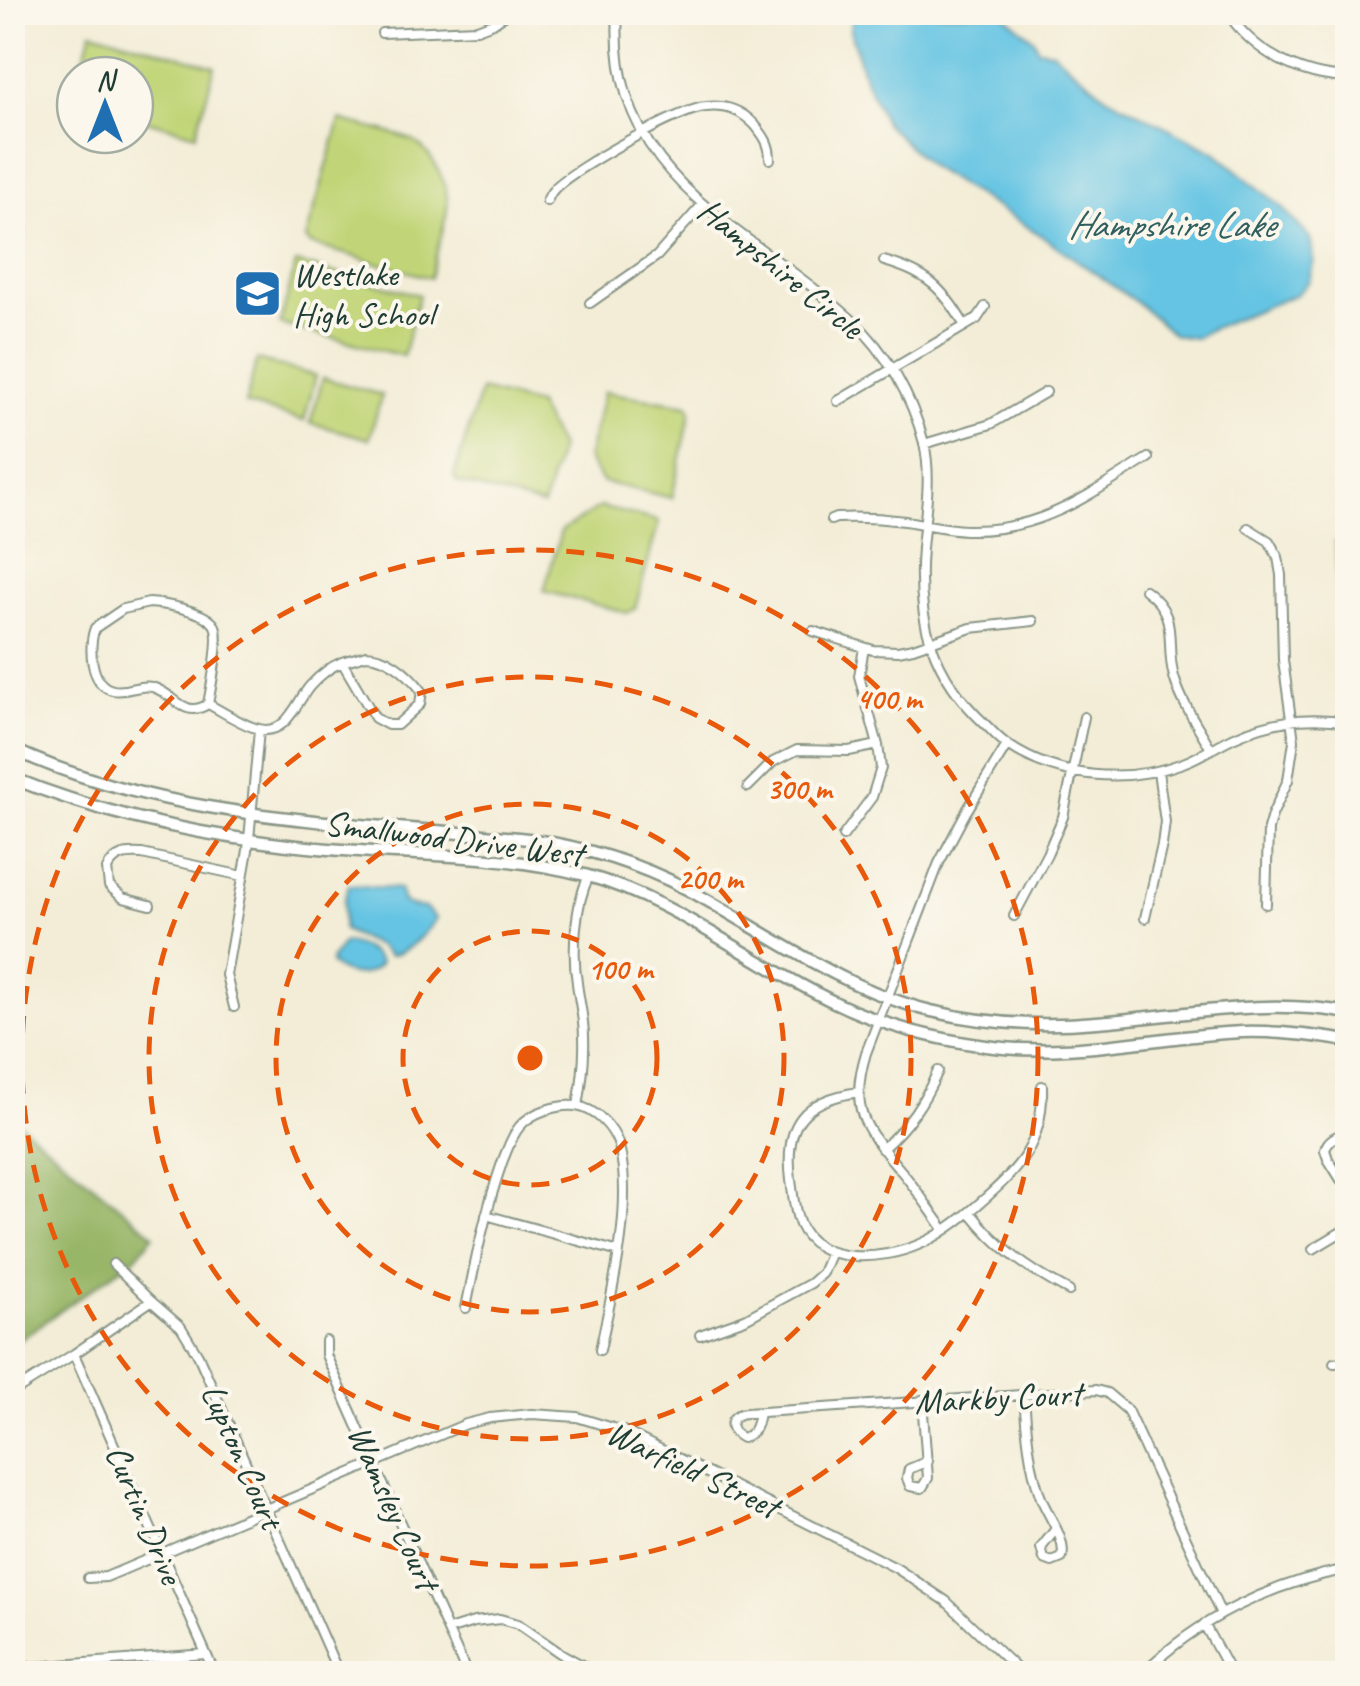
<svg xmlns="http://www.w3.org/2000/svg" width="1360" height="1686" font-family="Caveat,sans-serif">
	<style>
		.green { fill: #c1d578; stroke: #708956; stroke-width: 2.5 }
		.forest { fill: #98b668; stroke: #5c7a4e; stroke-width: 2.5 }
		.water { fill: #65c4e3; stroke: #42808c; stroke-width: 2.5 }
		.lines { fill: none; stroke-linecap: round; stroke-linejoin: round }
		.minor-casing { stroke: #899586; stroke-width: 12 }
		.tertiary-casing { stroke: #899586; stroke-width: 15 }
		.minor { stroke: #fff; stroke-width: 8 }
		.tertiary { stroke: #fff; stroke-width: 10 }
		.ring { fill: none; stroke: #e8590c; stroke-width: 5; stroke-dasharray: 18 12 }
		.labels { text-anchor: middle; stroke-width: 8; stroke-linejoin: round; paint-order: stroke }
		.street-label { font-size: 35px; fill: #1f3d34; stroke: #fbf7ec }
		.poi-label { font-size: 35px; fill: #1f3d34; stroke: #fbf7ec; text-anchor: start }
		.water-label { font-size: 38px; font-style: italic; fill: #305f60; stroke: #fbf7ec }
		.centre { fill: #e8590c; stroke: #fbf7ec; stroke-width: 5 }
		.ring-label { font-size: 30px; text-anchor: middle; font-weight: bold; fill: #e8590c; stroke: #fbf7ec; stroke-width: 8; stroke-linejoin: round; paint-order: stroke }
	</style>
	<rect width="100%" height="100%" fill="#fbf7ec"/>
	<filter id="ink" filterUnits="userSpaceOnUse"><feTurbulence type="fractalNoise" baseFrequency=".01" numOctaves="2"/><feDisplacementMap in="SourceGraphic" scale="20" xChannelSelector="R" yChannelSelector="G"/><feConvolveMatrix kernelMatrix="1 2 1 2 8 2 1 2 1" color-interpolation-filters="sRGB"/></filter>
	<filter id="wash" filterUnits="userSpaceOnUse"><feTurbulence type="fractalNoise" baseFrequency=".0048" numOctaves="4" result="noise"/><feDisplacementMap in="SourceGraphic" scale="40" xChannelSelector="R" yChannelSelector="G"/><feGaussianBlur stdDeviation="2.25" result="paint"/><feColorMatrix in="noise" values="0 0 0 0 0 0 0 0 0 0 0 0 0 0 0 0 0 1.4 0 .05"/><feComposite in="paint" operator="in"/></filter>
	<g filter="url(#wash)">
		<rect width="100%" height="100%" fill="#f3edd7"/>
		<path class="green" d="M92,31L215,66L196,134L135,117V75H79Z
			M340,120C359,126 400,133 415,142C434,155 450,187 447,210C443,233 435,256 430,278L310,244L306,239Z
			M296,263L419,295L403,356L280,324Z
			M257,360L316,376L304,421L245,404Z
			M323,378L382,395L369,439L310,423Z
			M481,390L537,405L560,448L543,506L457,482L454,476Z
			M604,392L688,405L691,411L672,498L602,482L587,458Z
			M600,507L659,521L635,609L627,613L544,591L561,531Z
			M1347,541H1348L1347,700L1343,698L1336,542Z"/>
		<path class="forest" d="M13,1118L154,1235L134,1259L13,1344Z"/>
		<path class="water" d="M853,13H1002L1034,39L1038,49L1052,51L1106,96L1215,152L1280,206L1310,238L1314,259L1309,281L1297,294L1208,330L1195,338L1174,335L1140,305L1041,235L929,166L885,123L864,77L850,30Z
			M349,885L399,889L403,902L411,906L425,908L436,919C424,934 408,953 389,956L378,946L343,930L344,901Z
			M344,942C358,945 372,949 380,963C368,980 346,976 331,965V959Z"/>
	</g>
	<g filter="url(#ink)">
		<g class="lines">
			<defs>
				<path id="minor" d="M618,12C607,182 748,225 852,320C887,352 912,397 924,443C932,477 925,514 922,548C916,620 932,675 986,725C993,732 1000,740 1008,745C1058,779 1127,784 1183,763C1202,756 1218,744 1237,736C1272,720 1309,716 1348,722
					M1227,12C1254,53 1299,76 1348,78
					M382,33L477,29L493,23L509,12
					M1342,78L1343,121
					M547,201C550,194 550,193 555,188C575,168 679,109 706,107C726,105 741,110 755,125C764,136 770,144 770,159
					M884,261C927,273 943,288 965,326
					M590,303L657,256L702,205
					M838,401L977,319L985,307
					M924,444L991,424L1046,392
					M831,520L836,518C859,517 882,518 905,521C925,524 945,529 966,530C1041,532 1088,495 1148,458
					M1248,528L1269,541L1278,557L1281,575L1283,660L1294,741L1288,780L1272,815L1268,829L1266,904
					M1145,590C1181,616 1164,642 1174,677C1181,702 1198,726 1211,749
					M149,603C165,604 207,611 215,626C221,638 211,688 208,704C183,720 175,693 152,687C139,684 127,693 113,690C90,686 88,645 95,628L123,609Z
					M813,631L873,650L898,651L913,648L971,628L1033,621
					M366,655C390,656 408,673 422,691L420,704L397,725H388L375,718L342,662Z
					M208,704C222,711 244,726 259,729C287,736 296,702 310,686C319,676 330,667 342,662
					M748,787L773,762L797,750L849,751L878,745
					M843,836L872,797L881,768L878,745L859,676L864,648
					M150,905L123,898L109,886L107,869C115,854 126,853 142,854L243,876
					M1014,916L1047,854L1063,817L1084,717
					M1145,918L1162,845L1165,822L1158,771
					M234,1007L226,975L248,850L259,730
					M859,1092C803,1100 784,1123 791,1180C793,1194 794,1211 800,1225C819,1266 883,1260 918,1245C938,1237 964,1217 981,1202C1020,1168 1044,1142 1042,1086
					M578,1106C582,1083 585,1060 584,1037C584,1018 579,1001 577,983C572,952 575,904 589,876
					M1348,1134C1337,1134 1327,1140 1325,1150L1328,1159L1348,1191
					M882,1149C908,1126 924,1102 938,1071
					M970,1212C998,1248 1029,1270 1069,1291
					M486,1215L619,1252
					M944,1229C930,1210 917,1190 902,1172C866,1129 848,1112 866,1053L939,863L966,812L1007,745
					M1313,1249L1348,1228
					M113,1264L151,1301L181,1327L198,1355L339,1674
					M466,1308C476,1258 486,1208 503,1160C508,1148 512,1135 520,1126C532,1112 558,1104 576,1106C596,1109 613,1127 619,1146C634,1204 612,1292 600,1350
					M700,1335L745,1319L811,1283L822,1273L831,1252
					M326,1341V1355L467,1674
					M74,1354L215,1674
					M1334,1363L1348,1362
					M12,1393L74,1354L151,1301
					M1024,1393C1026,1428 1029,1465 1041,1498C1048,1516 1067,1540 1062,1558L1052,1562L1044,1559L1041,1548L1055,1530
					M922,1400L928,1478L922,1488L910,1486L907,1478L909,1469L928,1461
					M759,1413C757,1424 755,1435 742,1438C726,1430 729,1414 746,1413L1096,1390L1107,1393L1127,1410L1221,1614
					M88,1578L106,1577L466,1424L490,1418L532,1414L577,1417L626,1432L896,1568L946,1601L1022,1674
					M1204,1624L1230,1672
					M448,1630L474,1622L500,1619L518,1624L560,1653L598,1674
					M12,1664L33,1667L206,1654
					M1142,1674C1197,1619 1272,1583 1348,1569"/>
				<path id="tertiary" d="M12,749C175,824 354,821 528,839C584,847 637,863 687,889C767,932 841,989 931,1011C986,1024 1041,1027 1097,1022C1180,1016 1265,997 1348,1013
					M12,778C114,819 220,840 329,849C414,856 501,853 585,875C676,900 749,962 834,1002C881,1025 933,1039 986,1046C1071,1058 1157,1036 1242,1032C1278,1031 1312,1035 1348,1041"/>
			</defs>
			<use href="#minor" class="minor-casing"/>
			<use href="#tertiary" class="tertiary-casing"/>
			<use href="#minor" class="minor"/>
			<use href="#tertiary" class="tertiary"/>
		</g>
	</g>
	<g class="ring">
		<circle cx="530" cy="1058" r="127"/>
		<circle cx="530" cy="1058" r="254"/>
		<circle cx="530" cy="1058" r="381"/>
		<circle cx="530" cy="1058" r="508"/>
	</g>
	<defs>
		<symbol id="school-square" viewBox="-11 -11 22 22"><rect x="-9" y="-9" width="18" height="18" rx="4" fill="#1f6fb2" stroke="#fbf7ec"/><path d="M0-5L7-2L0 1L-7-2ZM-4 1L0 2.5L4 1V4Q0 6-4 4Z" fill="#fff"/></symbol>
	</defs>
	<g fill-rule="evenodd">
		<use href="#school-square" x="230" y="266" width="55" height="55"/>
	</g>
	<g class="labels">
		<g class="street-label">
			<text transform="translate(781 268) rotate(39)" y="12">Hampshire Circle</text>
			<text transform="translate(454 838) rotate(7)" y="12">Smallwood Drive West</text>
			<text transform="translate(998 1397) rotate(-3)" y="12">Markby Court</text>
			<text transform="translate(243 1456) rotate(66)" y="12">Lupton Court</text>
			<text transform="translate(693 1469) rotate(25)" y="12">Warfield Street</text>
			<text transform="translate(394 1507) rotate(66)" y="12">Wamsley Court</text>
			<text transform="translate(145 1514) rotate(67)" y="12">Curtin Drive</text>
		</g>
		<g class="poi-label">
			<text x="293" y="286">Westlake<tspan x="293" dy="40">High School</tspan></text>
		</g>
		<g class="water-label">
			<text x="1171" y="237">Hampshire Lake</text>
		</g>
	</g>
	<circle cx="530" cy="1058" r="15" class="centre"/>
	<g class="ring-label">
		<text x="889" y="709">400 m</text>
		<text x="799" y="799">300 m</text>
		<text x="710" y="889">200 m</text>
		<text x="620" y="979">100 m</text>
	</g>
	<rect width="1360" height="1686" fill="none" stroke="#fbf7ec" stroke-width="50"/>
	<g transform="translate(105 105)"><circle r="48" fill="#fbf7ec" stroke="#a3ada2" stroke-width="2.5"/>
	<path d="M0-8L18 38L0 25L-18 38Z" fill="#1f6fb2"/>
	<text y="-15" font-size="28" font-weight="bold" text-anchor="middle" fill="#1f3d34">N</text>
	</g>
</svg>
